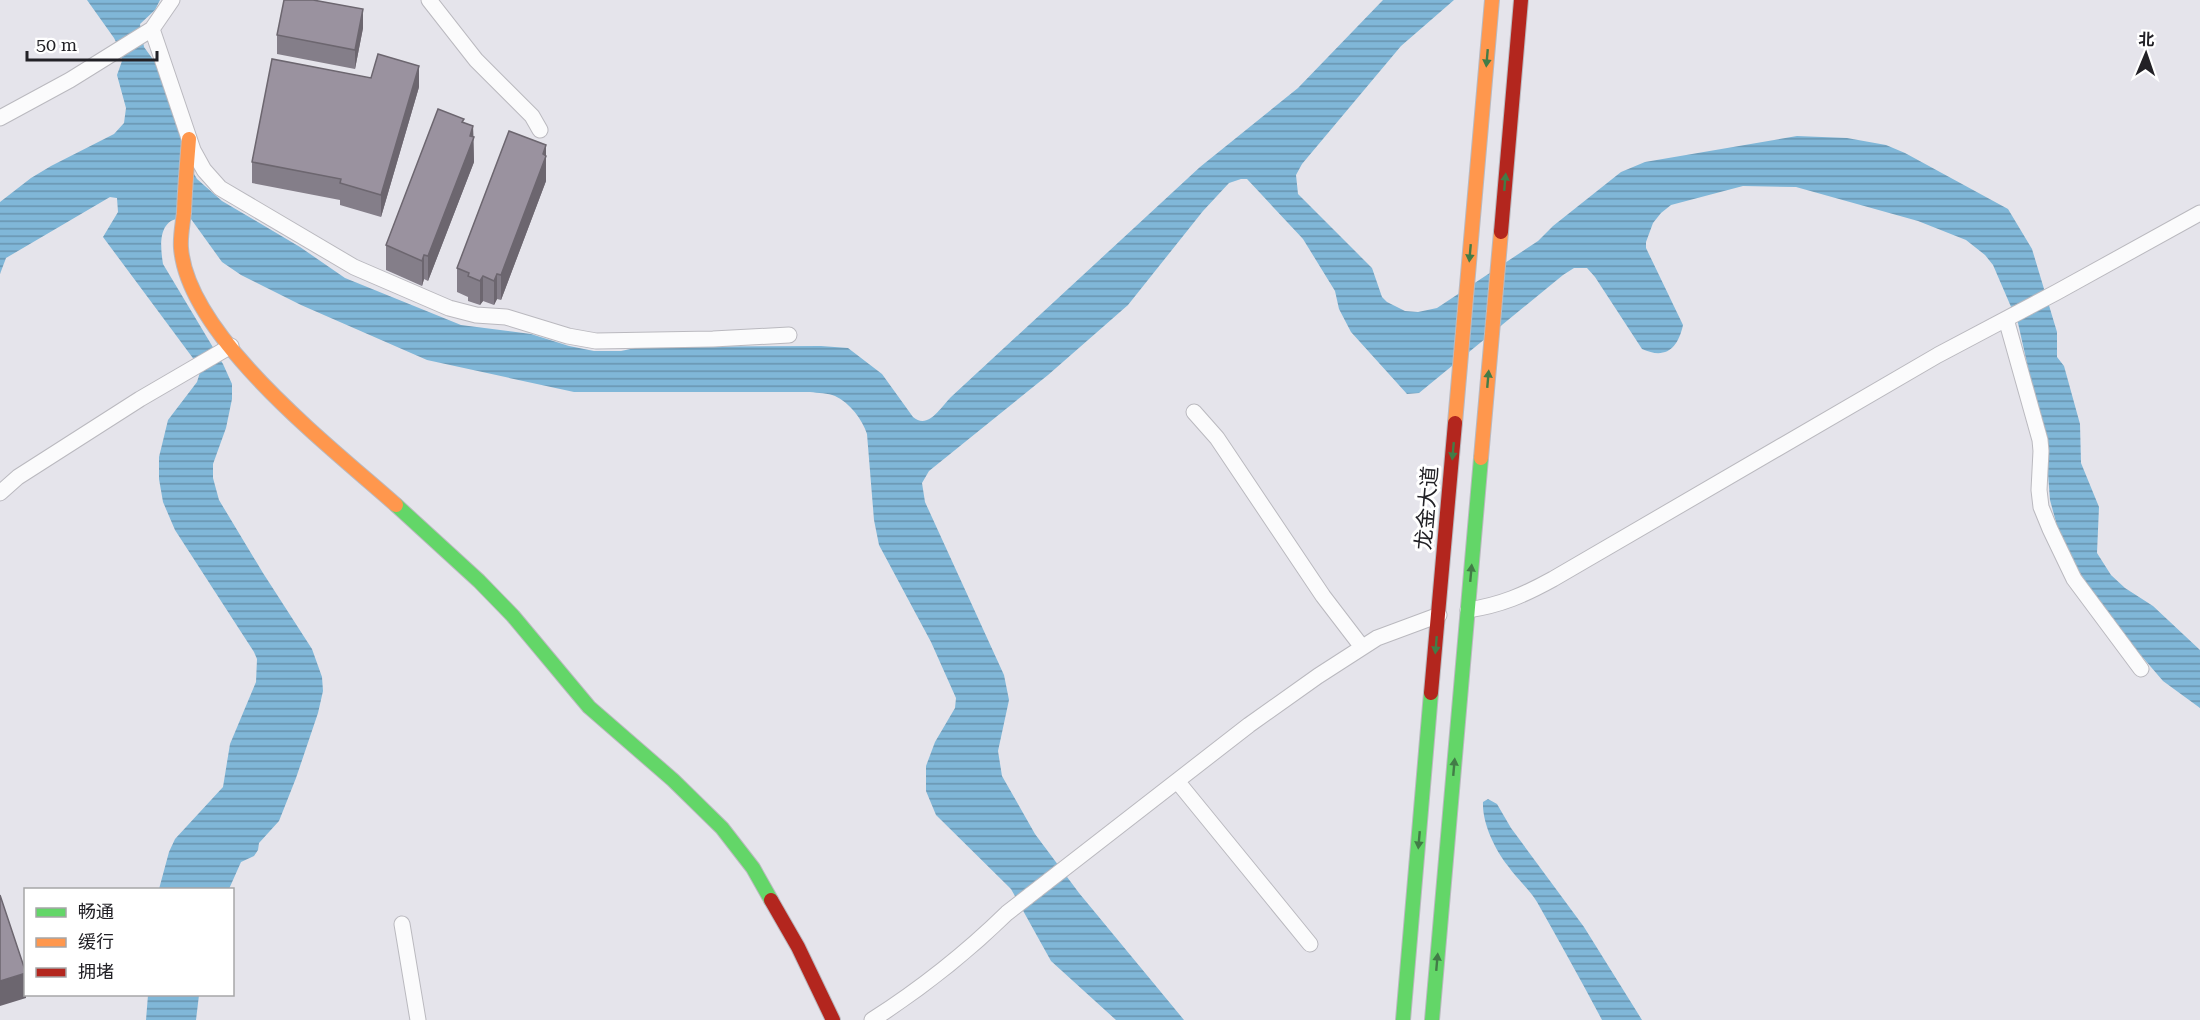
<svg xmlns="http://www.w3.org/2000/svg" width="2200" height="1020" font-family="'Roboto Serif','Noto Sans SC',serif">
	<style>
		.water { fill: url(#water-rules) }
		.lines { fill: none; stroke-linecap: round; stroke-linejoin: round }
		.street-casing { stroke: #bab9bf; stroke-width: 17 }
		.fast-casing { stroke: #bab9bf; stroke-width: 16 }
		.slow-casing { stroke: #bab9bf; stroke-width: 16 }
		.jam-casing { stroke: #bab9bf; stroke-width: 16 }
		.street { stroke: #fbfbfc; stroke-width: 15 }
		.fast { stroke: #63d668; stroke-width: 14 }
		.slow { stroke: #ff974d; stroke-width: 14 }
		.jam { stroke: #b3261e; stroke-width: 14 }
		.wall { fill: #847e89 }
		.shaded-wall { fill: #6c666f }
		.building { fill: #9a929f; stroke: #6c666f; stroke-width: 1.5 }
		.oneway { fill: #427c47 }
		.labels { text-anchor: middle; stroke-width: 6; stroke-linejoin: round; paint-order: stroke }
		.street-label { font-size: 21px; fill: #222126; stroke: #fff }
	</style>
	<defs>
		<pattern id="water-rules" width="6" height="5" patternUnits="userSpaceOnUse" patternTransform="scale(1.5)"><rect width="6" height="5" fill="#80b7d8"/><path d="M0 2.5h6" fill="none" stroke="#6894af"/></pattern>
	</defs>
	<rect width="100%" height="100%" fill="#e5e4eb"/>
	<path class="water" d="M87,0H160L155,10L140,24L144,47L157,65L178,124L186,160L197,179L222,201L300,247L345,278L461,325L531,334L569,346L594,351H621L640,347L821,346L848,348L882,374L913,417C928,430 940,408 951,397L1200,167L1298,88L1383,0H1454L1401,46L1302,164L1296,175L1298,194L1372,268L1382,297L1387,302L1405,311L1418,312L1437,308L1538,241L1553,226L1621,172L1645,162L1797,136L1847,138L1886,145L1905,153L2008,209L2032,249L2057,332V357L2064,366L2080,424L2081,463L2099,507L2097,553L2111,575L2125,588L2153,606L2200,650V708L2163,681L2109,618L2099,601L2063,548L2050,500L2046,448L2018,323L1993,265L1985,255L1966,240L1918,221L1796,187L1743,186L1671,205L1661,213L1653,223L1646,242V248L1683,325C1678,348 1666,360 1642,349L1595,277L1587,268H1574L1563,275L1419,393L1407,394L1351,332L1339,309L1335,291L1303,239L1247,179H1241L1229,183L1203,211L1128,305L1048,375L929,471L922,483L925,502L1004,675L1009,700L998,751L1002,776L1035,834L1079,893L1184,1020H1116L1051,961L1011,889L936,815L926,791V766L935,742L955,708L956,698L931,642L879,545L874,520L867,434C862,419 850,403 835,396C828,393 818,393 810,392H574L427,360L301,305L241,275L222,262L191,219C186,219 180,217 176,219C157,224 161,251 163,264L223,364L232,384V399L226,428L213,464V478L219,500L263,573L312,649L322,677L323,691L318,713L296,778L279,821L259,843L258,850L254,856L241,862L229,889H159L169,852L175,839L223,787L230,744L256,682L257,659L254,652L175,530L163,502L159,479V457L168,420L197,382L201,369L103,237L118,212L117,198L110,197L6,258L0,274V202L31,178L51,166L114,134L124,123L126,108L117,75L122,61L121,52L114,38Z
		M1488,799L1497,804L1511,828L1584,927L1642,1020H1602C1581,980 1559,941 1537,902C1529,889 1517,879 1508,866C1495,850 1482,823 1483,802Z
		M148,995H199L196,1020H146Z"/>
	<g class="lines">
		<defs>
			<path id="street" d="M429,0L476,60L532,116L540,130
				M152,29L193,150L204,170L220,188L354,267L449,308L476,315L506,317L568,336L596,341L713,339L789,335
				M0,118L70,80L152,29L172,0
				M2006,319L2040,440L2041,451L2039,490L2041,507L2050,529L2074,579L2141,669
				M1194,412L1217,438L1323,596L1362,647
				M0,493L18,477L140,399L231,346
				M1468,610C1501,605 1524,595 1553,579L1938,355L2057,292L2200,213
				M1177,781L1310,944
				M402,924L418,1020
				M872,1020C922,988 965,954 1007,913L1249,725L1318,676L1377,638L1439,615"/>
			<path id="fast" d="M396,505L479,581L513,616L589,707L673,780L722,828L753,868L771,900
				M1403,1020L1431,693
				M1432,1020L1481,458"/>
			<path id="slow" d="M189,139C187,163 185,187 184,212C183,223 180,236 181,248C188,337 331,447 396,505
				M1455,423L1492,0
				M1481,458L1501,232"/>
			<path id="jam" d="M1501,232L1521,0
				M1431,693L1455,423
				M771,900L798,947L833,1020"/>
		</defs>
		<use href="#street" class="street-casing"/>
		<use href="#fast" class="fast-casing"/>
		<use href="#slow" class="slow-casing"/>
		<use href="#jam" class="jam-casing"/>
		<use href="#street" class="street"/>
		<use href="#fast" class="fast"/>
		<use href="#slow" class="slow"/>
		<use href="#jam" class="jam"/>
	</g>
	<path class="wall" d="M363,28L355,69L277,54V35Z
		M419,87L381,217L340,205V200L252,183V162Z
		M464,123L473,126L474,162L428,281L424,279L422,286L386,270V245Z
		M546,145V181L501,300L497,299L494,305L483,301L480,305L468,301V297L457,292V268Z"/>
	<path class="shaded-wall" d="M363,9V28L355,69V50Z
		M419,66V87L381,217V195Z
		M473,126L474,162L428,281V256Z
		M546,145V181L501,300V275Z
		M424,255V279L422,286V261Z
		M497,274V299L494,305V281Z
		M483,276V301L480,305V281Z
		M26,973V998L0,1006V981Z"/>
	<path class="building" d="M284,0H313L363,9L355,50L277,35Z
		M378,54L419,66L381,195L340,183L341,179L252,162L272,59L371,78Z
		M438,109L464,119L462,122L473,126L470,136L474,137L428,256L424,255L422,261L386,245Z
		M509,131L546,145L543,154L546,156L501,275L497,274L494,281L483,276L480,281L468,276L469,273L457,268Z
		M0,895L26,973L0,981Z"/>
	<defs><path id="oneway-solid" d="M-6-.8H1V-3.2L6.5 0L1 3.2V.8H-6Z" transform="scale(1.5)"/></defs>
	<g class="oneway">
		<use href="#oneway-solid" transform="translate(1487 58) rotate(95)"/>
		<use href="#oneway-solid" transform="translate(1505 182) rotate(-85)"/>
		<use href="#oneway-solid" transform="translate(1470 253) rotate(95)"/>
		<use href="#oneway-solid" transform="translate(1488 379) rotate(-85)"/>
		<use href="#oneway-solid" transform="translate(1453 451) rotate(95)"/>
		<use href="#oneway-solid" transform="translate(1471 573) rotate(-85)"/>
		<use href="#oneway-solid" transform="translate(1436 645) rotate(95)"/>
		<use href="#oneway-solid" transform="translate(1454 767) rotate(-85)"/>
		<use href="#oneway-solid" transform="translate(1419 840) rotate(95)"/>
		<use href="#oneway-solid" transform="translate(1437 962) rotate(-85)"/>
	</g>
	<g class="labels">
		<g class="street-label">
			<text transform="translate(1427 508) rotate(-85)" y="7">龙金大道</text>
		</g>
	</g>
	<rect x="24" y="888" width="210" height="108" fill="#ffffff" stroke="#a7a6a8" stroke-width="1.5"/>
	<rect x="36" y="908" width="30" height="9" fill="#63d668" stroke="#a7a6a8" stroke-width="1.5"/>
	<text x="78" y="918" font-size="18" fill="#222126">畅通</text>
	<rect x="36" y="938" width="30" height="9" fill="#ff974d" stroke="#a7a6a8" stroke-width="1.5"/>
	<text x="78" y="948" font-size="18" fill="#222126">缓行</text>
	<rect x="36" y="968" width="30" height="9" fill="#b3261e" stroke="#a7a6a8" stroke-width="1.5"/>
	<text x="78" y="978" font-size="18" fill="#222126">拥堵</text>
	<g transform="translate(2146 54) rotate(2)" stroke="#ffffff" stroke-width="4.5" paint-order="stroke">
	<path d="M0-4.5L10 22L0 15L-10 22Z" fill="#222126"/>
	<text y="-9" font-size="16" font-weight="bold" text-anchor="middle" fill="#222126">北</text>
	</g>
	<path d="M27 51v9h130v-9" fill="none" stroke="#222126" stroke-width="3"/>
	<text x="36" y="51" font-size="18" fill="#222126" stroke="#ffffff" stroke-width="4.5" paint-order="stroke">50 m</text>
</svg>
